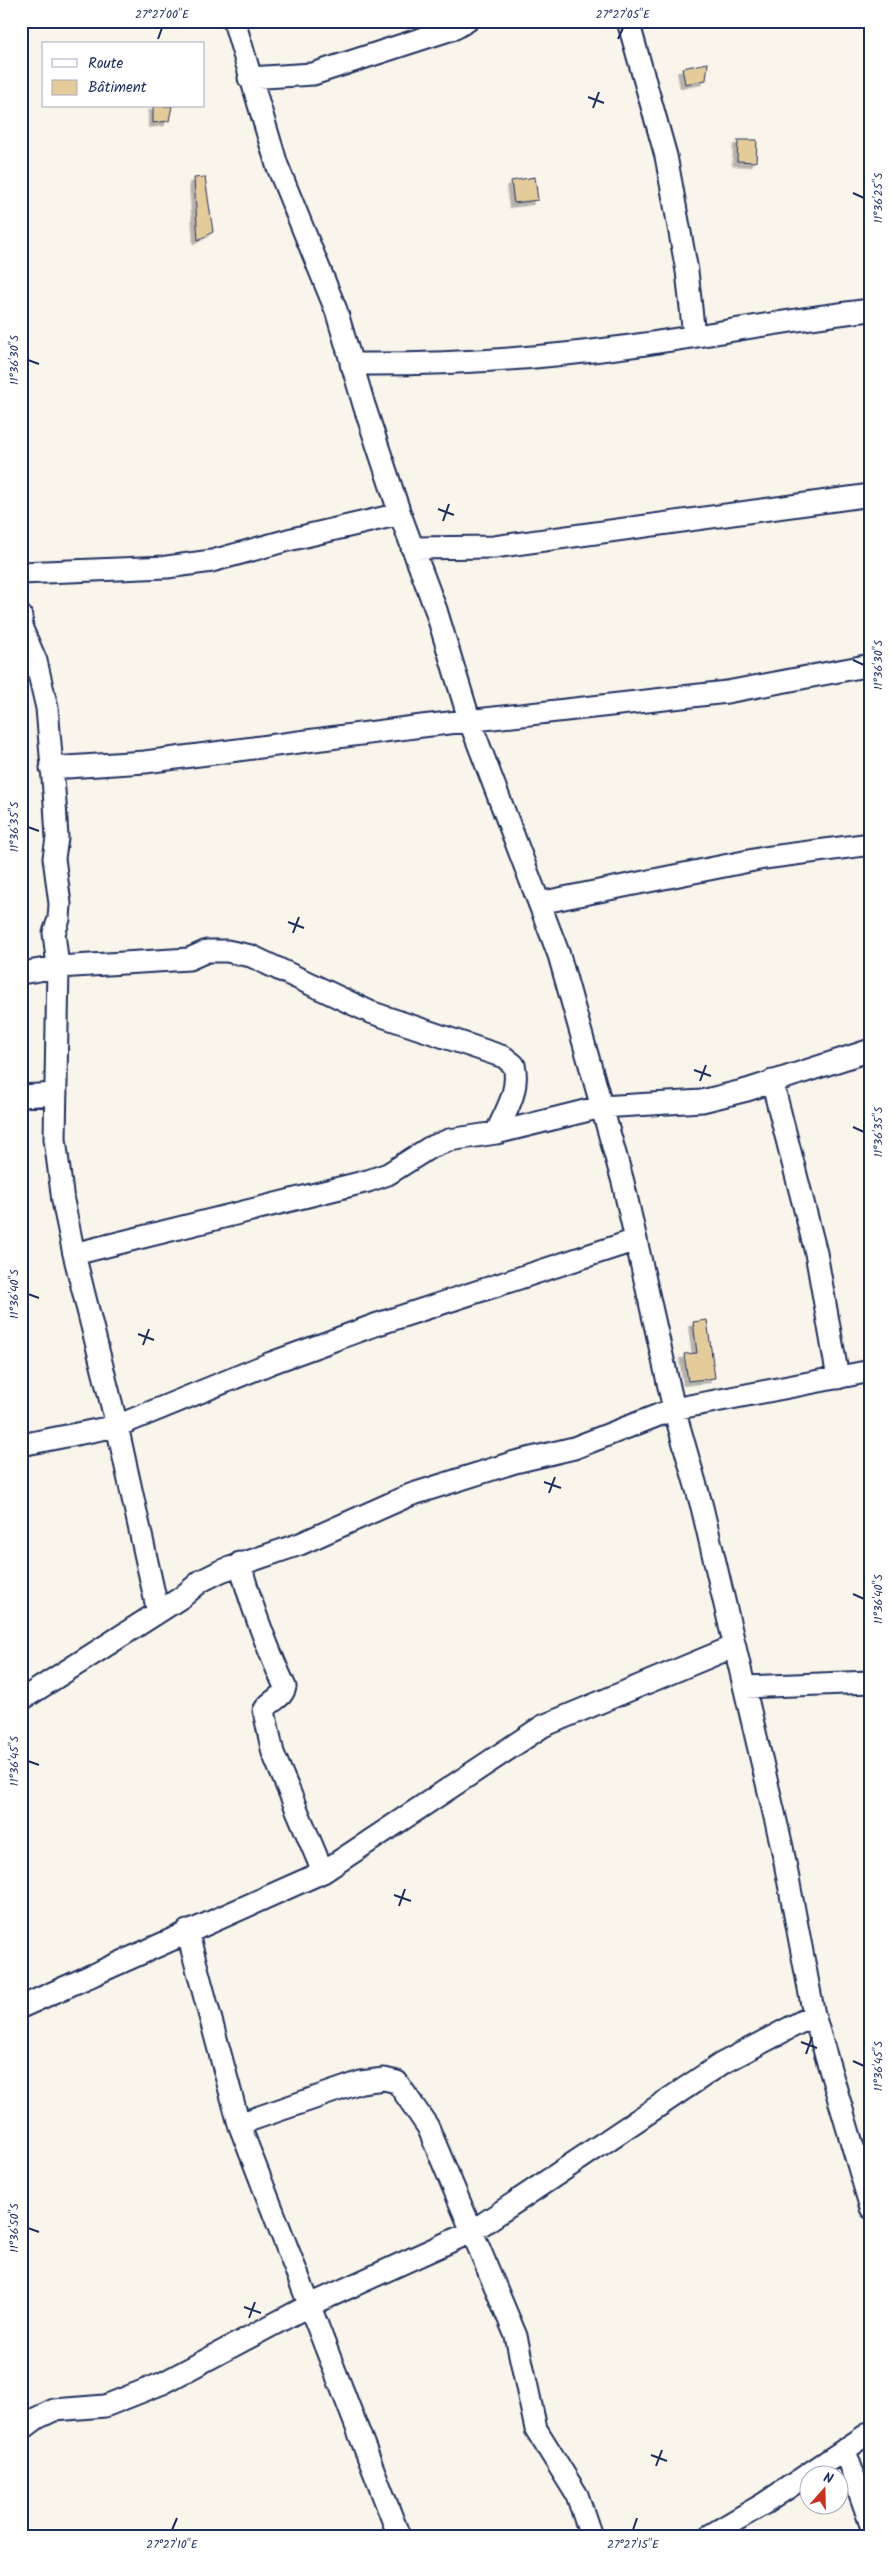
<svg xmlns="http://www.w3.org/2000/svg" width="892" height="2557" font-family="Kalam,sans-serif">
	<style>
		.building { fill: #e5cb9a; stroke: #1b2f5e; filter: url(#shadow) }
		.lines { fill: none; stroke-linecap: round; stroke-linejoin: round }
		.minor-casing { stroke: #1b2f5e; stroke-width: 25 }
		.minor { stroke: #fff; stroke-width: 21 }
		.ticks { fill: none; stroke: #1b2f5e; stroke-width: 2 }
		.neatline { fill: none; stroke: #1b2f5e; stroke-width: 2 }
		.ticks-label { font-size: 12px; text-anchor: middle; fill: #1b2f5e }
	</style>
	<defs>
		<filter id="shadow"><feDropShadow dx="-4.5" dy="4.5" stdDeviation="0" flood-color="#0004"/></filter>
	</defs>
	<rect width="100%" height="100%" fill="#faf5eb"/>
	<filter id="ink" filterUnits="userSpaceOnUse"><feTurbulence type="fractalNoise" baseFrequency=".02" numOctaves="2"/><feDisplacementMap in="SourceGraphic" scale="10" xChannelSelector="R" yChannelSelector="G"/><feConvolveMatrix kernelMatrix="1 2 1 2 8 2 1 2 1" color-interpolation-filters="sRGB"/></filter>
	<g filter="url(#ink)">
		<path class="building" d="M708,63L706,80L685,84L682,68Z
			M153,106H172L169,121L153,123Z
			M738,140H757L756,162L737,161Z
			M205,177L213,232L198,240L194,178Z
			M535,177L538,200L514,203L511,181Z
			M707,1320L715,1378L688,1381L684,1354L697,1353L693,1322Z"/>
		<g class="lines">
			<defs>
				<path id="minor" d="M234,21L277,165L336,310L364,405L400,514L436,610L470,722L559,955L623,1182L674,1409L702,1507L782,1847L814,2015L871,2208
					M628,21L666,156L687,271L694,336
					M249,78L313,74L455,28L467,21
					M351,364C445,365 538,359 631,346C711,335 790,319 871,310
					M412,548L494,547L871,495
					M21,573L167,567L212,561L288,540L400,514
					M21,616L22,629L36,661L47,708L55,803L57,838L54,858L60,904L59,919L54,933L58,967L55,1139L63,1201L74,1254L117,1426L158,1612
					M51,768L145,762L422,726L727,692L871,665
					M539,903L764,858L871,844
					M21,973L58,967L189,959L207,951H227L251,956L370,1012L504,1057L514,1065C520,1090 506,1111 496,1133
					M772,1081L816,1253L838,1378
					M21,1096L56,1094
					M74,1254L368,1181L388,1174L429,1148L449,1140L496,1133L601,1107L702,1101L747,1090L871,1050
					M21,1445L117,1426L271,1363L375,1325L636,1240
					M240,1563C251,1607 267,1647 285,1687C282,1700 269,1700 264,1711L273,1753L323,1872
					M745,1687L871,1682
					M21,1700L182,1597L201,1581L221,1571L300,1544L410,1495L515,1462L574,1448L674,1409L871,1371
					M187,1931L239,2124L399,2536
					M21,2007L323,1872L543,1726L735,1646
					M239,2124L361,2082L384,2079L397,2082L428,2127L516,2336L536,2429L577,2495L591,2536
					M21,2430L37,2418L54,2410L105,2406L163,2383L308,2306L471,2232L721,2064L814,2015
					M845,2451L871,2525
					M709,2536L765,2503L871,2432"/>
			</defs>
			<use href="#minor" class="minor-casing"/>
			<use href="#minor" class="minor"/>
		</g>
	</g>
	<path class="ticks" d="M158,39L162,28M618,39L623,28M588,97L604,103M593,108L599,92M853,193L864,198M28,360L39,364M438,509L454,515M443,521L449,504M853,660L864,665M28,827L39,831M288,922L304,928M293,933L299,917M694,1070L711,1076M700,1081L706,1065M853,1127L864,1132M28,1294L39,1298M138,1334L154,1340M143,1345L149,1329M544,1482L561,1488M549,1493L555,1477M853,1594L864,1599M28,1761L39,1765M394,1895L411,1901M399,1906L405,1889M801,2042L817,2048M806,2054L812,2037M853,2061L864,2066M28,2228L39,2232M244,2307L261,2313M249,2318L255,2302M651,2455L667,2461M656,2466L662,2450M172,2530L177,2518M633,2530L637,2518"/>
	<rect width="892" height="2557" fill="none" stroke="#fff" stroke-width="55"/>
	<rect x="42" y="42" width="162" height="65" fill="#ffffff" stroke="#a4acbf"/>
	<rect x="52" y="59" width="25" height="8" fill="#ffffff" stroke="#a4acbf"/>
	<text x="88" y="68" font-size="15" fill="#1b2f5e">Route</text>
	<rect x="52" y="80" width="25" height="15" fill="#e5cb9a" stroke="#a4acbf"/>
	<text x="88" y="92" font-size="15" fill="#1b2f5e">Bâtiment</text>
	<g transform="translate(824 2490) rotate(20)"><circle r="24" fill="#ffffff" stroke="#a4acbf"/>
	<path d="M0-4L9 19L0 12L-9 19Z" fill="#c8321e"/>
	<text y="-8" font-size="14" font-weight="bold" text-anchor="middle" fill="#1b2f5e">N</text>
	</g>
	<rect x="28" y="28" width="836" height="2502" class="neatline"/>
	<g class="ticks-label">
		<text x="162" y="18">27°27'00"E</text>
		<text x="623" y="18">27°27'05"E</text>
		<text transform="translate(878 198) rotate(-90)" y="4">11°36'25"S</text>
		<text transform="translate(14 360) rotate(-90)" y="4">11°36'30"S</text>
		<text transform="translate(878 665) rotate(-90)" y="4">11°36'30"S</text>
		<text transform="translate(14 827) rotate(-90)" y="4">11°36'35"S</text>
		<text transform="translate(878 1132) rotate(-90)" y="4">11°36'35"S</text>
		<text transform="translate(14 1294) rotate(-90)" y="4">11°36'40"S</text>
		<text transform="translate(878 1599) rotate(-90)" y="4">11°36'40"S</text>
		<text transform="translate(14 1761) rotate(-90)" y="4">11°36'45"S</text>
		<text transform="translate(878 2066) rotate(-90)" y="4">11°36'45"S</text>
		<text transform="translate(14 2228) rotate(-90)" y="4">11°36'50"S</text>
		<text x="172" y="2548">27°27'10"E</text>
		<text x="633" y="2548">27°27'15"E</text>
	</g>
</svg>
